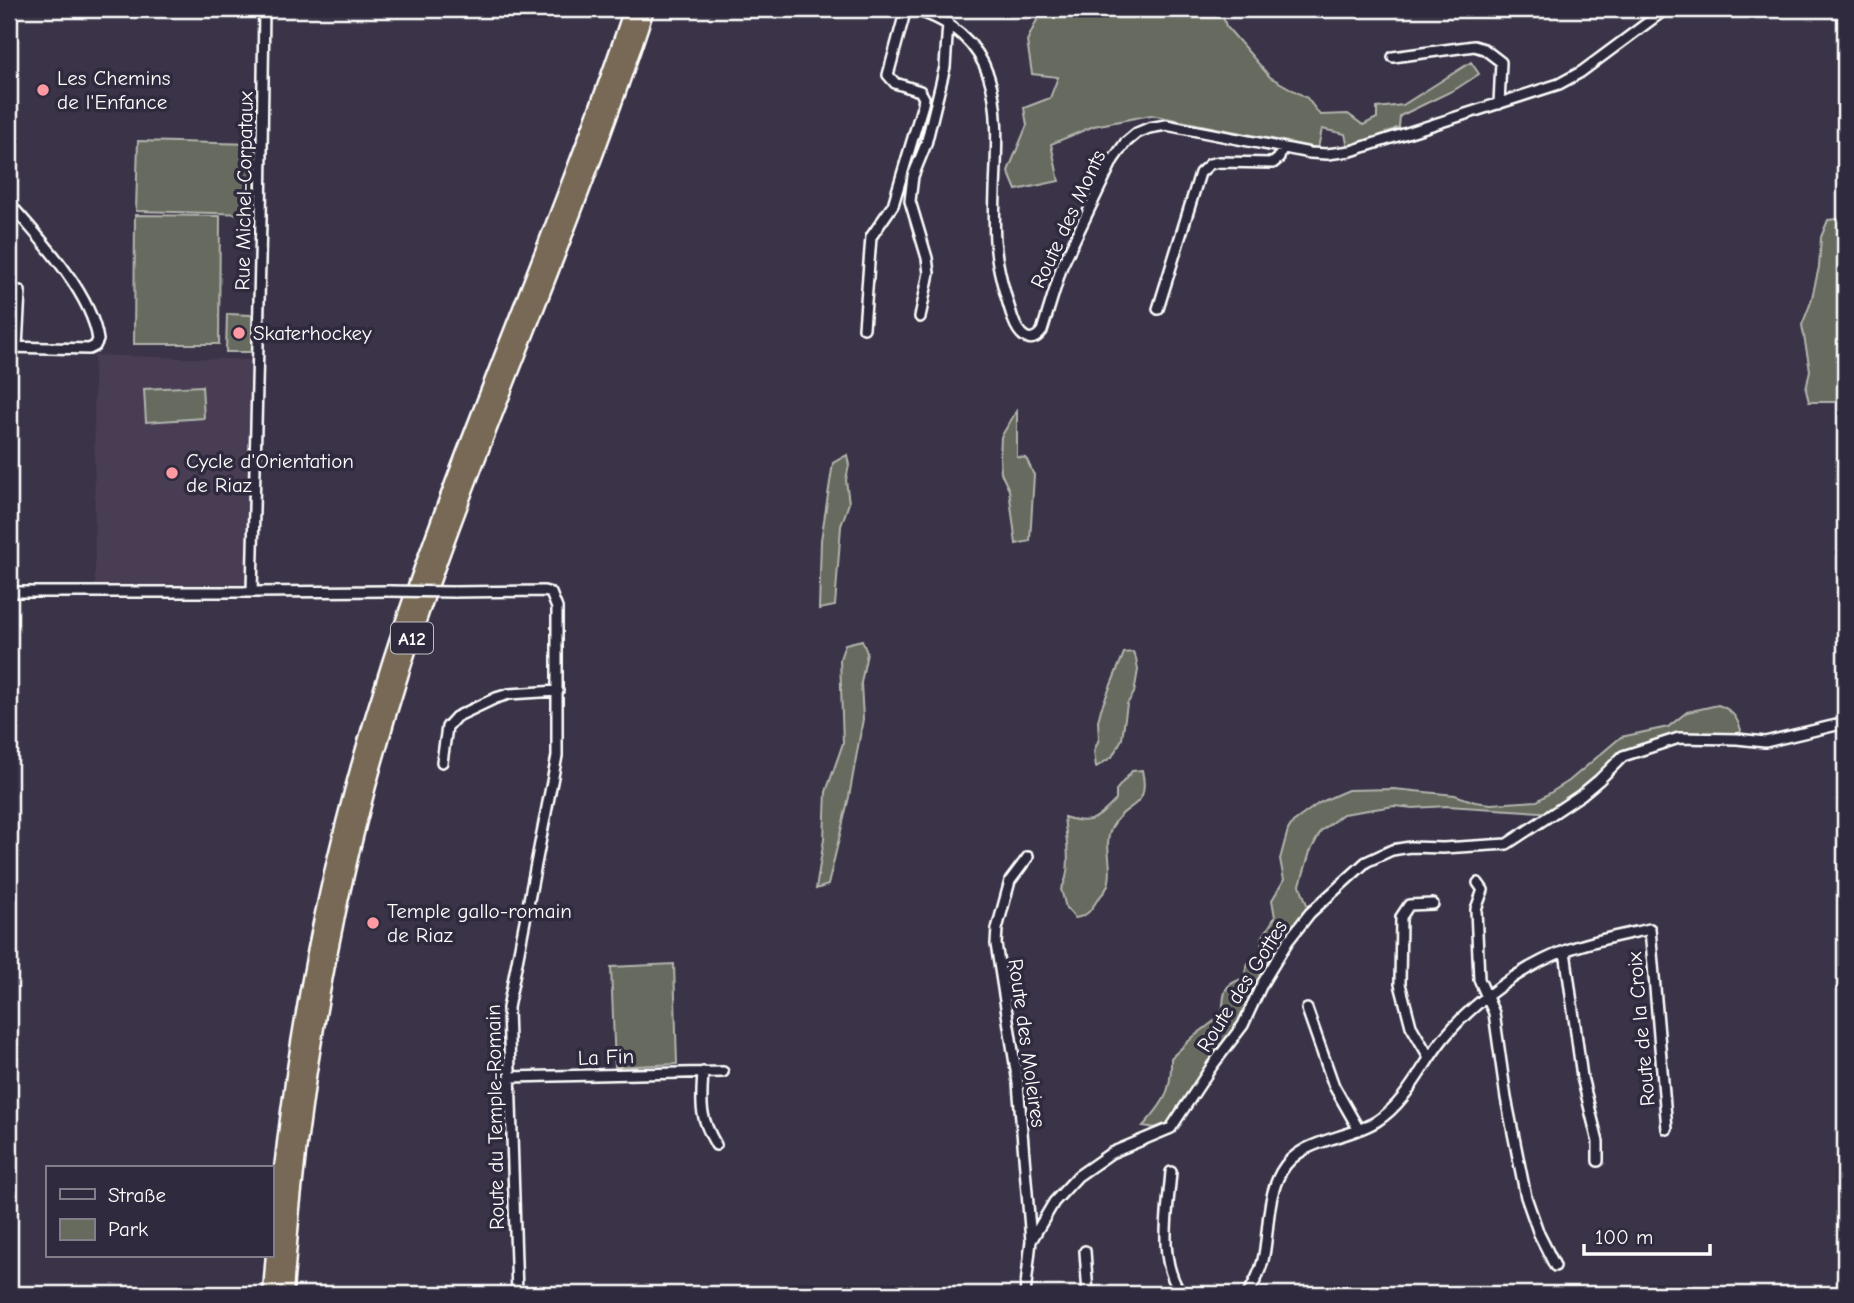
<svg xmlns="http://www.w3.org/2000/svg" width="1854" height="1303" font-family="'Comic Neue',sans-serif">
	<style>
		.built { fill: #493e53 }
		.green { fill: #666b5e; stroke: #b2b5ae; stroke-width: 2 }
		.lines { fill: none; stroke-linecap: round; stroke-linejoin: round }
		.minor-casing { stroke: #fff; stroke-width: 14 }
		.motorway-casing { stroke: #fff; stroke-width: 21 }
		.minor { stroke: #2f2a3d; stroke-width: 9 }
		.motorway { stroke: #776954; stroke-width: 16 }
		.minor-bridge-casing { stroke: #fff; stroke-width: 14; stroke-linecap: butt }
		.minor-bridge { stroke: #2f2a3d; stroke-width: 9 }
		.poi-dot { fill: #ff9aa2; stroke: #2f2a3d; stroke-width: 2.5 }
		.labels { text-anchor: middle; stroke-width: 7; stroke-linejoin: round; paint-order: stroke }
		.shield { fill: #2f2a3d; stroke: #c1bfc5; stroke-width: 2 }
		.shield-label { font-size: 19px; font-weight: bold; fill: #fff }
		.poi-label { font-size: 21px; fill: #fff; stroke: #2f2a3d; text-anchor: start }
		.street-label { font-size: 21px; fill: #fff; stroke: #2f2a3d }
	</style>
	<rect width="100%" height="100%" fill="#3b3347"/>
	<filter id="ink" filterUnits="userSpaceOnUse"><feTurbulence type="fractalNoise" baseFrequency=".0143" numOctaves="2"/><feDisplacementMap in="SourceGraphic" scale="14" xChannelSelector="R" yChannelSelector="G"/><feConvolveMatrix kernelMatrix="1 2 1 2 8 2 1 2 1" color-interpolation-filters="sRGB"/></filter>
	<g filter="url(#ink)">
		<path class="built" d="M94,355L253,360L247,586L95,585Z"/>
		<path class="green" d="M1042,9H1221L1226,26L1270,77L1307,98L1320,115L1348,114L1363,125L1377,118V108L1403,105L1471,62L1479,74L1456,89L1400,116L1399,127L1363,144L1348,147L1345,134L1322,129L1318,148L1151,115L1094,126L1051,144L1059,181L1016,190L1008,171L1027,125L1024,108L1050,98L1058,77L1032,74L1027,41Z
			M138,141L254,144L252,214L136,211Z
			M135,215L220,216L219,344H134Z
			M1845,218V399L1835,402H1809L1806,390L1810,370L1802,325L1811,302L1819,267L1821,237L1828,220Z
			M227,314L252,315V352H226Z
			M202,386L204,418L146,422L144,389Z
			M1017,410V457L1026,458L1034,475L1030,541L1016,544L1009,490L1001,473L1000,456L1001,437Z
			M847,455L849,465L846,480L849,503L841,526L835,606L819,609L821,540L833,463Z
			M862,640L867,653L861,683L863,719L849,797L828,885L816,889L824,839L826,792L843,743L840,659L845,644Z
			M1133,652L1136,658L1138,670L1134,693L1127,704L1122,739L1112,757L1096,767L1094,751L1099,739L1098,721L1101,709L1124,653Z
			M1718,705C1731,709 1737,717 1741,730L1737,739L1679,738L1623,756L1556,813L1447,806L1413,808L1394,806L1343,814L1321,831L1310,852L1300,885L1310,913L1288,941L1244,1022L1172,1127L1163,1129L1143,1126C1165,1102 1172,1091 1171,1058L1193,1037L1222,1015C1225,993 1220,986 1244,978L1248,963L1261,957L1262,938L1275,917L1272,900L1284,880L1280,859L1288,830L1293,822L1319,803L1334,796L1348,790L1394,789L1455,795L1475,802L1491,804L1537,801L1569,781L1621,737L1668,727L1687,712Z
			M1142,770C1151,811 1126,800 1112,827C1103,844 1113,863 1109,881C1108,889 1103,893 1098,899C1091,909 1089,916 1075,918L1066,908L1061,889C1073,873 1066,836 1064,817C1092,826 1096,819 1116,800V790L1132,771Z
			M674,964L677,1064L615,1067L611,967Z"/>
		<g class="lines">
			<defs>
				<path id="minor" d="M245,9H260
					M912,9C1028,43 989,150 995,241C997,268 1005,294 1013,319C1018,333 1029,348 1042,331L1062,266L1113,160L1125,143L1137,133L1149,128L1166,125L1310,153L1327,154L1351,151L1559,84L1581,72L1666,9
					M1393,57L1474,46L1484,49L1501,62L1499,104
					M9,203C39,237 92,294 98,340L95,346L89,349L9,347
					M1158,309L1200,173L1210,164L1219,162L1273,163L1279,158L1282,148
					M920,317L929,273L927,258L910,201L913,176L926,144L945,67L948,23
					M864,328L871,237L893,205L923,104L924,98L920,91L895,83L888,75L906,9
					M17,347L20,291
					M9,592H252L261,219L264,9
					M252,592L390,591
					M453,592L544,591L551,593L557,608V756L508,1008L517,1294
					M442,762L447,727L456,717L496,698L509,694L558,691
					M1028,857L1010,881L997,929L996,944L1018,1083L1031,1241
					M1478,883L1483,890L1476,909L1479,979L1494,1013L1506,1098L1526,1197L1539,1234L1555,1266
					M1565,951L1582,1077L1598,1142V1161
					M1307,1009L1334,1086L1359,1130
					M1429,1057L1411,1026L1400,984L1401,917L1409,905L1433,904
					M703,1072C701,1106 699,1115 716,1145
					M510,1077L723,1072
					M1171,1172C1168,1212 1157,1258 1181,1294
					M1085,1251L1088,1294
					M1025,1294L1031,1241L1054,1202L1078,1176L1111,1153L1171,1128L1212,1066L1243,1025L1262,984L1288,941L1310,913L1366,862L1392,850L1410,847L1443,848L1507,844L1581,795L1599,780L1623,756L1679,738L1737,739L1765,742L1845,723
					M1248,1294C1255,1282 1262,1269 1264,1255C1269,1228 1267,1197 1281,1172C1300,1138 1347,1140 1377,1121C1407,1102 1422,1065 1443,1039C1473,1002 1523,966 1567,950C1594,940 1622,935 1650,929L1667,1129"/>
				<path id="motorway" d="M272,1294C286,1079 325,866 392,660C463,440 560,229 633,9
					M284,1294C298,1081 337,870 402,666C474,444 573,231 645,9"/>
			</defs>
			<use href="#minor" class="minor-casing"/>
			<use href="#motorway" class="motorway-casing"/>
			<use href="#minor" class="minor"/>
			<use href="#motorway" class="motorway"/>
			<defs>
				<path id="minor-bridge" d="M390,591L453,592"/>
			</defs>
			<use href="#minor-bridge" class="minor-bridge-casing"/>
			<use href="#minor-bridge" class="minor-bridge"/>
		</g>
	</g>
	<g class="poi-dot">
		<circle cx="43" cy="90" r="7"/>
		<circle cx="239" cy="333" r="7"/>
		<circle cx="172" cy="473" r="7"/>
		<circle cx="373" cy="923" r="7"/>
	</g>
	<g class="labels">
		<rect class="shield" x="391" y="622.5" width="42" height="31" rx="5"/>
		<g class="shield-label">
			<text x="412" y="645">A12</text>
		</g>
		<g class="poi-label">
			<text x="57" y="85">Les Chemins<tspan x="57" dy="24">de l'Enfance</tspan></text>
			<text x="253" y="340">Skaterhockey</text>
			<text x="186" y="468">Cycle d'Orientation<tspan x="186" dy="24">de Riaz</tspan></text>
			<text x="387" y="918">Temple gallo-romain<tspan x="387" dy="24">de Riaz</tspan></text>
		</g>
		<g class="street-label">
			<text transform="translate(244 191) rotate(-89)" y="7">Rue Michel-Corpataux</text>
			<text transform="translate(1068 219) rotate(-65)" y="7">Route des Monts</text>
			<text transform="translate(1242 986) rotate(-58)" y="7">Route des Gottes</text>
			<text transform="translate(1641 1029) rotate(-95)" y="7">Route de la Croix</text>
			<text transform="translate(1027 1043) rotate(82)" y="7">Route des Moleires</text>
			<text transform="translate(606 1057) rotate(-2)" y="7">La Fin</text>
			<text transform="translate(495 1117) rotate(-91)" y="7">Route du Temple-Romain</text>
		</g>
	</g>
	<rect width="1854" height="1303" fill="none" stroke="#2f2a3d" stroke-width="35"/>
	<rect x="18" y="18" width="1819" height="1268" fill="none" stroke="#fff" stroke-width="2.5" filter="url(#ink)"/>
	<rect x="46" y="1166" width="228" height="91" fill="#2f2a3d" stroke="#827f8b" stroke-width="2"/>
	<rect x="60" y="1189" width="35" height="10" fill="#2f2a3d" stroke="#827f8b" stroke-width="2"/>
	<text x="108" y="1202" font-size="21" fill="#ffffff">Straße</text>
	<rect x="60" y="1219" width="35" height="21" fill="#666b5e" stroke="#827f8b" stroke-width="2"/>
	<text x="108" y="1236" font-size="21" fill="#ffffff">Park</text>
	<path d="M1584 1244v10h126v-10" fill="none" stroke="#ffffff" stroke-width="3.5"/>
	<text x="1595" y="1244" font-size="21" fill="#ffffff" stroke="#2f2a3d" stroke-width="5" paint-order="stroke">100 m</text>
</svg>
